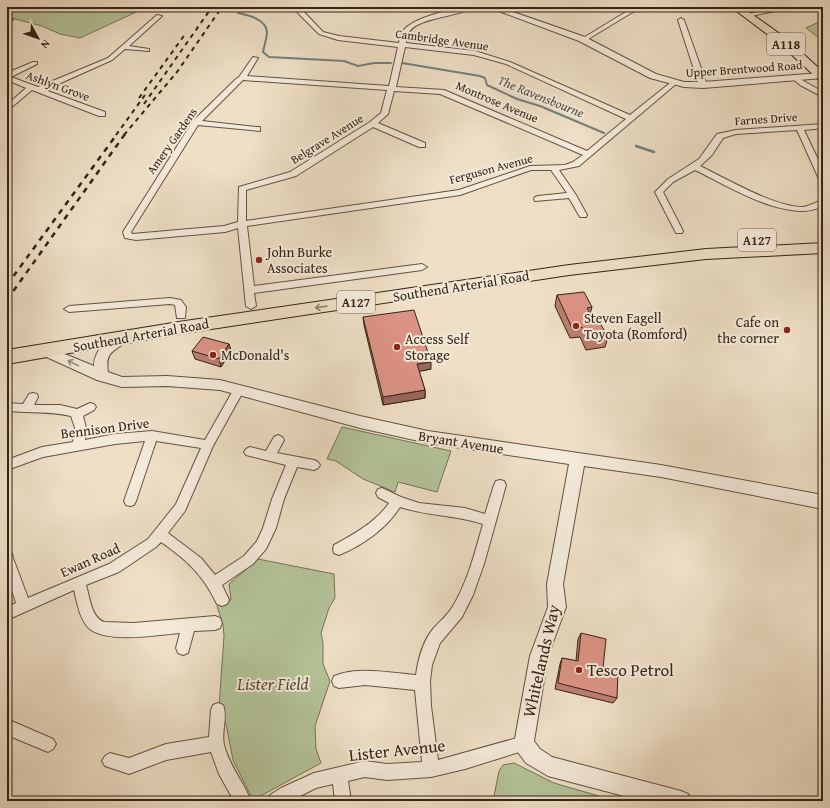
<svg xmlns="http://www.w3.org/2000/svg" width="830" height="808" font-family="'Gentium Book Plus',serif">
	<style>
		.green { fill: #b4c399; stroke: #747357 }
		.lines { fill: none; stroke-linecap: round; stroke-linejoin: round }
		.stream-far1 { stroke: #757d7c; stroke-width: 2 }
		.stream { stroke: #757d7c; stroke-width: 2.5 }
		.minor-casing { stroke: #635241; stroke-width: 2 }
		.tertiary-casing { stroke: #635241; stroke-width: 2 }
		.primary-casing { stroke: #352315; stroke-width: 2 }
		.trunk-casing { stroke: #352315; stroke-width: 2 }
		.minor { fill: #f4eada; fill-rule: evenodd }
		.tertiary { fill: #f4eada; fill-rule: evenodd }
		.primary { fill: #eedfc6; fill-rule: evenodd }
		.trunk { fill: #eedfc6; fill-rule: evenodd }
		.rail-far1 { stroke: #352315; stroke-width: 2; stroke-dasharray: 4.5 4.5; stroke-linecap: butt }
		.rail { stroke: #352315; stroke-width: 2.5; stroke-dasharray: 5.5 5.5; stroke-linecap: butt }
		.wall { fill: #bd7e72; stroke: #352315 }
		.shaded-wall { fill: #9a675d; stroke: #352315 }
		.building { fill: #dc9385; stroke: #352315 }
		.oneway { stroke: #92816e }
		.oneway2 { stroke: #9e9081 }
		.poi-dot { fill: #8f2418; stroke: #f4eada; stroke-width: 1.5 }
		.labels { text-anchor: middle; stroke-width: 4; stroke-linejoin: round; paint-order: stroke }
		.far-street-label { font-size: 12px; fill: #352315; stroke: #f4eada }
		.shield { fill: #f4eada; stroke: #6e5f50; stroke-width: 1 }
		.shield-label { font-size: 13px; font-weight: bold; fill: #352315 }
		.far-water-label { font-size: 13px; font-style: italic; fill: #555049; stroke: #f4eada }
		.poi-label { font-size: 14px; fill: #352315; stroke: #f4eada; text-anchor: start }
		.street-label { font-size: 14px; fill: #352315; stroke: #f4eada }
		.near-street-label { font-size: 17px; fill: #352315; stroke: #f4eada }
		.near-poi-label { font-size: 17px; fill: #352315; stroke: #f4eada; text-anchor: start }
		.near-park-label { font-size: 17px; font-style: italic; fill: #554b36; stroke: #f4eada }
	</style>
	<rect width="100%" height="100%" fill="#eedfc6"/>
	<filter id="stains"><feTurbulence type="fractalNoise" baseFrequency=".005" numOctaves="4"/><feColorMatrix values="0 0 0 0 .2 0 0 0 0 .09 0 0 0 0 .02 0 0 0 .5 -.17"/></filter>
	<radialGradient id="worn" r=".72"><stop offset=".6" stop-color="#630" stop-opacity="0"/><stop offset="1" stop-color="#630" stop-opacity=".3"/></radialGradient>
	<path class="green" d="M7,7H147L80,38L60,34L42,26L7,17Z
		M823,20V41L806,28Z
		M342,427L451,451L437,492L398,482L395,492L363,479L336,461L327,459Z
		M258,559L334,574L335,598L329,608L321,633L323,643V664L330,681L315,726L316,749L321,763L253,800L233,760L226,724L219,707L224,636L223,625L217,606L231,600L229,584Z
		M514,763L554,783L616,801H493L499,771L503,765Z"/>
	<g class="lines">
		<path class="stream-far1" d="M169,7L182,10H195
			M238,13C248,15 266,19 267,32C267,38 264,46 263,52L269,57L344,61L358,66L374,63H391
			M402,63L480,76L485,78L487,85L517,99L540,106L604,133"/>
		<path class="stream" d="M636,146L654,152"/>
		<defs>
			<path id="minor" d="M296,7H302L303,11L323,32L339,36L399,43C400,39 400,34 403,31C413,17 457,7 474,7C460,17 415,17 408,34C407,37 406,41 406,43L475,51L510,62L630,115L670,83L676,84L579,166L559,170L576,195L587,215L586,217H580L569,198L535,201L534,199L535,197L538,196L567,193L551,170H531L460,195L247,226L254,286L422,264L427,267L422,270L254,293L256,306L251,309L246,306L238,228L225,232L136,240L125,238L123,232L193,121L236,79L239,77L253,57L258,58L247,76L389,86L398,47L338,40L319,34L298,13ZM405,47L474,55L506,64L626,119L587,151L444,90L396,87ZM243,80L387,90L381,113L370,122L290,172L239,187L238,222L224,226L132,234L131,232L198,125L260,131V127H257L202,121ZM394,91L440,94L583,155L573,162L565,165L530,166L459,190L246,221V190L296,176L373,127L419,147H425V143L378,123L388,114Z
				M510,7H518L507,13H503V11Z
				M634,7H641L585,41L580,40Z
				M780,7H793L747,17L744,15Z
				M157,15L162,16L129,46L149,49V51L125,49L112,60L45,90L105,112V116H99L32,90L7,111V105L26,88L7,80V73L33,62H37V64L11,77L38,87L108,58Z
				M10,18L13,20L7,24V19Z
				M681,18L684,20L707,85L703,87L699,85L678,20Z
				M795,76L823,92V97L800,85L792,78Z
				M823,124V128L804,130L823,170V181L819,179L797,130L736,134L723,138L712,155L700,166C727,179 774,207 803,207C810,206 816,202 823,200V206C789,225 726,185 695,170L673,182L663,192L683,231L682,233H676L655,192L668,179L699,159L717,134L736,130Z
				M170,298L181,300L186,307L185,318H177L175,305L170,304L69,312L64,309L69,306Z
				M239,386L243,387L244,390L213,446L185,511L168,533L201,558L215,575L244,556L257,541L263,528L272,499L286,465L246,455L244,452L246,449L250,447L266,451L274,437L278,435L282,437L284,440L277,453L314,460L318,462L320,465L318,468L314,470L297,467L284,499L276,528L266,549L253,564L222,585L229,600L227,604L222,606L217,604C203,575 187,560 161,542L156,547L119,572L86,585C90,598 91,617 104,622L134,623L215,616L220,618L222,623L220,628L215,630L194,631L188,653L183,655L178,653L176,648L180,633C157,635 111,643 91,630C80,622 77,602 74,590L7,620V607L16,603L7,575V552L12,554L13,558L28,598L109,564L148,539L176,504L201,448L156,441L136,501L134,505L130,506L126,505L124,501L145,441L115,444L43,457L7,470V460L42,447L73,442L75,428L71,416C51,411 29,413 9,411H7V403L23,404L29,394L33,393L37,394L38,397L34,405H60L77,409L90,403L94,404L96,407L94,410L83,416L86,428L85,440L115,434L152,431L205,440L235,387Z
				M500,480L504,481L506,485L484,564L473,595L462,617L440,643L432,665L430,681L431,706L438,760L524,736L529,739L532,744L529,749L465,769L431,777L387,780L365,777L348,781L351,801H335L333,784L316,788L290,801H268L270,795L281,788L314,773L365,761L387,764L422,762L415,690L365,685L339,688L334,686L332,681L334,676C359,666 390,673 416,675C418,660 423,641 433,629C440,621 448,615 453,606C468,581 475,552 483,524C456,515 427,516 400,507C387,528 362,546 339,555L334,553L333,549L334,545C354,534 376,522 389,503L378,497L376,493L378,489L382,488L401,497L419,503L465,508L485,514L494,485L496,481Z
				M218,703L223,705C228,717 221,732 224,745C230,767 243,781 251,801H234L219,774L211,752L166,760L129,774L105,766L102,761L105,756L110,753L129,758L166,744L209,737L211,710L213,705Z
				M7,719L53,739L56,744L53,749L48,752L7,735Z"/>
			<path id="tertiary" d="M488,7H499L585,37L656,74L684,82H703L821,73L823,74V78L703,88L684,87L650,78L579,41Z
				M121,333L126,335L127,338C119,353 104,347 108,372L122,377L167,376L220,380L360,416L428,431L661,465L823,495V509L661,477L584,466L563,584L566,607L548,656L534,741L540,749L552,757L681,791L688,794L691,801H643L548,776L526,763L517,751L514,744L530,656L548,607L547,584L569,464L428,443L360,428L220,390L167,386L122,387L97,380L40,354L38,351L40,348L45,346L94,366C94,351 107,338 121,333Z"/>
			<path id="primary" d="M731,7H742L787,39L823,72V81L819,80L779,43Z"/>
			<path id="trunk" d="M823,243V253L706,259L569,275L185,333L7,364V350L185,321L569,265L706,249Z"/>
		</defs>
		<use href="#minor" class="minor-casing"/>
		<use href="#tertiary" class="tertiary-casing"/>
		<use href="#primary" class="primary-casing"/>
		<use href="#trunk" class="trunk-casing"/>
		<use href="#minor" class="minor"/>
		<use href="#tertiary" class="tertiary"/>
		<use href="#primary" class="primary"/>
		<use href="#trunk" class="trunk"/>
		<path class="rail-far1" d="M139,98L186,33
			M144,104L212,7
			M116,135L145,95
			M124,135L177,72L222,7"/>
		<path class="rail" d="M7,285L117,134
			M7,300L125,134"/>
	</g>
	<path class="wall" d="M557,295L592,307L590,314L595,323L608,337L605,347L586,350L580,337L570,338L555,306Z
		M363,317L431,369L419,371L425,390V398L383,405L364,325Z
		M229,344L231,351L221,367L195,359L192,351Z
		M581,633L603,668L617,698L613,703L555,689L560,664L562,658L576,661L578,639Z"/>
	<path class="shaded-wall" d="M229,344L231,351L221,367L219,359Z
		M431,362V369L417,372V364Z
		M425,390V398L383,405V397Z"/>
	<path class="building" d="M584,292L592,307L587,308L595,323H600L608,337L589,340L582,327L572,328L557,295Z
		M414,310L431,362L417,364L425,390L383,397L363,317Z
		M203,337L229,344L219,359L192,351Z
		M581,633L606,639L603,668L618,671L617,698L558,683L562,658L578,661Z"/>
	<defs><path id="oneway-shaft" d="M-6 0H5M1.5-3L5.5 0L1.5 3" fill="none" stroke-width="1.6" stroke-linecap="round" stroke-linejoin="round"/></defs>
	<use class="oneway" href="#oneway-shaft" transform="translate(321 307) rotate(172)"/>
	<use class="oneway2" href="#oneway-shaft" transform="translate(73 363) rotate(-152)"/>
	<g class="poi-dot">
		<circle cx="259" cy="260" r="4"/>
		<circle cx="576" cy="326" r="4"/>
		<circle cx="787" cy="330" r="4"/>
		<circle cx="397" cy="347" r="4"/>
		<circle cx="213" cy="355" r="4"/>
		<circle cx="579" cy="670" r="4"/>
	</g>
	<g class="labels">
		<g class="far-street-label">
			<text transform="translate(442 40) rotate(8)" y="4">Cambridge Avenue</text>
			<text transform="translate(744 69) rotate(-4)" y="4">Upper Brentwood Road</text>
			<text transform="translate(58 86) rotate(20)" y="4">Ashlyn Grove</text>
			<text transform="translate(497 102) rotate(23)" y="4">Montrose Avenue</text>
			<text transform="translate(766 119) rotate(-4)" y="4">Farnes Drive</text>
			<text transform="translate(327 139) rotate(-32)" y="4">Belgrave Avenue</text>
			<text transform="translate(172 141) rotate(-55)" y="4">Amery Gardens</text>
			<text transform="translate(491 169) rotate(-15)" y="4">Ferguson Avenue</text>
		</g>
		<g class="shield">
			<rect x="767" y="33" width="38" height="22" rx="3"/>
			<rect x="738" y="229" width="38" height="22" rx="3"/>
			<rect x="337" y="291" width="38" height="22" rx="3"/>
		</g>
		<g class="shield-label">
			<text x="786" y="49">A118</text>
			<text x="757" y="245">A127</text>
			<text x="356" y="307">A127</text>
		</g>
		<g class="far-water-label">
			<text transform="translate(541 96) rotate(22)" y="5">The Ravensbourne</text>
		</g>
		<g class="poi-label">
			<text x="267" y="257">John Burke<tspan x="267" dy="16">Associates</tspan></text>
			<text x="584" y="323">Steven Eagell<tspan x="584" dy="16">Toyota (Romford)</tspan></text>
			<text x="779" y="327" text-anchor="end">Cafe on<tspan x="779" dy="16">the corner</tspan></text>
			<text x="405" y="344">Access Self<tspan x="405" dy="16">Storage</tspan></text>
			<text x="221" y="360">McDonald's</text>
		</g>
		<g class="street-label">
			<text transform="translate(461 286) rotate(-9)" y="5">Southend Arterial Road</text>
			<text transform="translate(141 335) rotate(-10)" y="5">Southend Arterial Road</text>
			<text transform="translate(105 428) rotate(-7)" y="5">Bennison Drive</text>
			<text transform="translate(461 442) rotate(9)" y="5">Bryant Avenue</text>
			<text transform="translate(90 560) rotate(-24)" y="5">Ewan Road</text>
		</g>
		<g class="near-street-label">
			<text transform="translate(541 661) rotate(-77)" y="6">Whitelands Way</text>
			<text transform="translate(397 750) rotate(-6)" y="6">Lister Avenue</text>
		</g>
		<g class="near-poi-label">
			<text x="587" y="676">Tesco Petrol</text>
		</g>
		<g class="near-park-label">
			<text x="273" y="690">Lister Field</text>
		</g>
	</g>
	<rect width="830" height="808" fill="none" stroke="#eedfc6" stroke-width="24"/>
	<rect x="8" y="8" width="814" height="792" fill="none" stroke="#352315" stroke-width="2"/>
	<rect x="12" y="12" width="806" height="784" fill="none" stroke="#352315"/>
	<g transform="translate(38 38) rotate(130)" stroke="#f4eada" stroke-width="3" paint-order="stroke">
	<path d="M0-3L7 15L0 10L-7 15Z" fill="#352315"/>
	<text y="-6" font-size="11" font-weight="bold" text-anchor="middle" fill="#352315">N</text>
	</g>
	<rect width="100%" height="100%" filter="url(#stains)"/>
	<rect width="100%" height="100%" fill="url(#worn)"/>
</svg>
